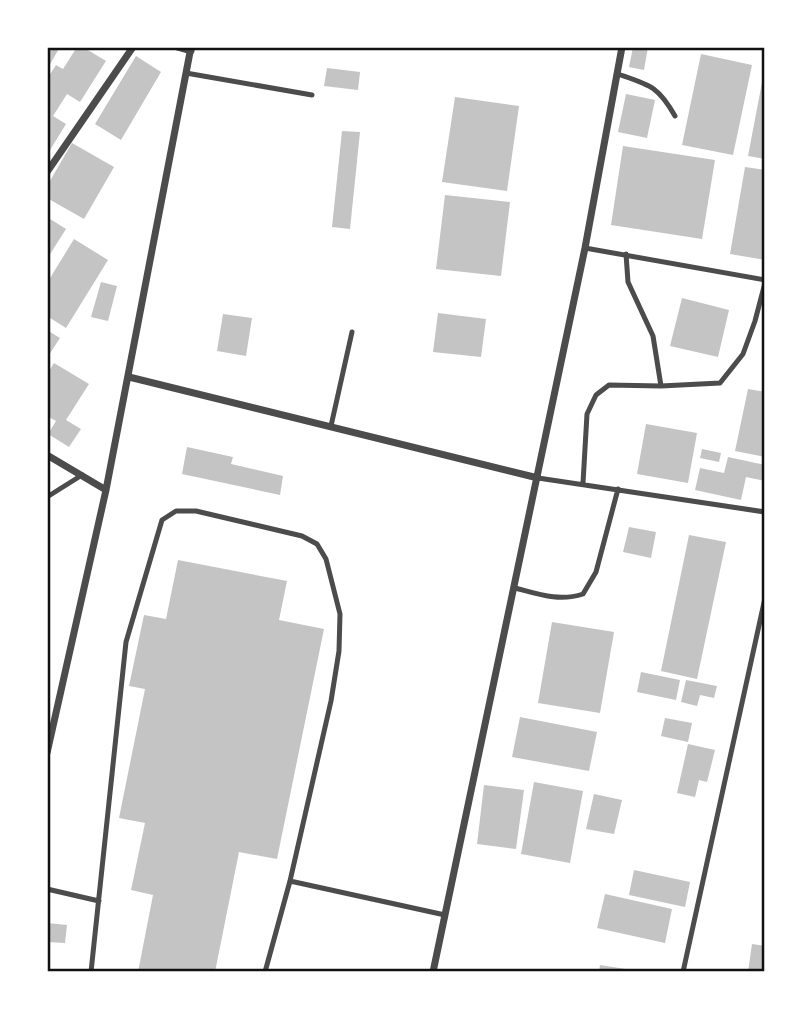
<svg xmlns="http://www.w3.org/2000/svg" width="812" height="1019" font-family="Montserrat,sans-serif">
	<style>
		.building { fill: #c4c4c4 }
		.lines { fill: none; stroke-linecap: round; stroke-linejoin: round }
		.service { stroke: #4c4c4c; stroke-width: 5 }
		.minor { stroke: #4c4c4c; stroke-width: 7 }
		.neatline { fill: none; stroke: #111; stroke-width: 2.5 }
	</style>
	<rect width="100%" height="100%" fill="#fff"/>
	<path class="building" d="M47,47H60L49,66L47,65Z
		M77,47H83L106,61L80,102L67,94L53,116L66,124L47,155V79L56,65L63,69Z
		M633,47H648L644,70L629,67Z
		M701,54L752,65L733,155L682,145Z
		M136,56L161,72L121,140L95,124Z
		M327,68L360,72L358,90L324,86Z
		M763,77H765V159L748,156Z
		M626,94L655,100L647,138L618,132Z
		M455,97L519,106L507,191L442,182Z
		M342,131L360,132L350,229L332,227Z
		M72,143L114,167L84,219L47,198V186Z
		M623,146L715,160L702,239L611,225Z
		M745,167L765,170V260L730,254Z
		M445,195L510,202L501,276L436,269Z
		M47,217L66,229L47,259Z
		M74,239L108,260L66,328L47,316V283Z
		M101,282L117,286L108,321L91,317Z
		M682,298L729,310L718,357L670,346Z
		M438,313L486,319L481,357L433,352Z
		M223,314L252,318L246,356L217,351Z
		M47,330L60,338L47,358Z
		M54,363L89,384L66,420L81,429L69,447L48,434L56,421L47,416V374Z
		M748,389L765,392V457L735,451Z
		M646,424L697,433L688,483L637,474Z
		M187,447L233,457L231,464L283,476L280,495L182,474Z
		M702,449L721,453L719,462L700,458Z
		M728,457L765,465V481L746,477L741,500L695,490L700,468L724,473Z
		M629,527L656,532L651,558L623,552Z
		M689,535L726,542L697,679L661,671Z
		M178,560L287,581L279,620L324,629L277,859L239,852L215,972H138L153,895L131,890L145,823L119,818L145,689L129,686L144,615L166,619Z
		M552,622L614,632L600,713L538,703Z
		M641,672L680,680L676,700L637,692Z
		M686,680L717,686L714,698L700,695L697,706L681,702Z
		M520,717L597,732L589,771L512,757Z
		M665,718L692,723L688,742L661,736Z
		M688,744L715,750L707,782L699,780L695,797L677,793Z
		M534,782L583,791L570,863L521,854Z
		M484,785L524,790L516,849L477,844Z
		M594,794L622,800L614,834L586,829Z
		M634,870L690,882L685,907L629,895Z
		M605,894L672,909L665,943L597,928Z
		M47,923L67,925L65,943L47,942Z
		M752,944L765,946V972H748Z
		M600,965L632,970L631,972H599Z"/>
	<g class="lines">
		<path class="service" d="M186,73L312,95
			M618,74C650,85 658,86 675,116
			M585,248L765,280
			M626,254L628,282L653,336L661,386
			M331,426L352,332
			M538,478L765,512
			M583,483L587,414L596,395L609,385L661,386L720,383L743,354L755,321L765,283
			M47,497L82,475
			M515,588C538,594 559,602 583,594L596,572L618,489
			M290,881L445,915
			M47,889L99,901
			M91,972L126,642L162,520L176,511H196L302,536L317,544L326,559L340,614L339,651L331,701L290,881L265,972
			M683,972L765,598"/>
		<path class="minor" d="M177,47L191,51
			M47,172L133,47
			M129,377L538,478
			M47,455L106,490
			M47,753L106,490L191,47
			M433,972L585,248L622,47"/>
	</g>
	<rect width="812" height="1019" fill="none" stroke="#ffffff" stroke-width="98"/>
	<rect x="49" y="49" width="714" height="921" class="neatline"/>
</svg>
